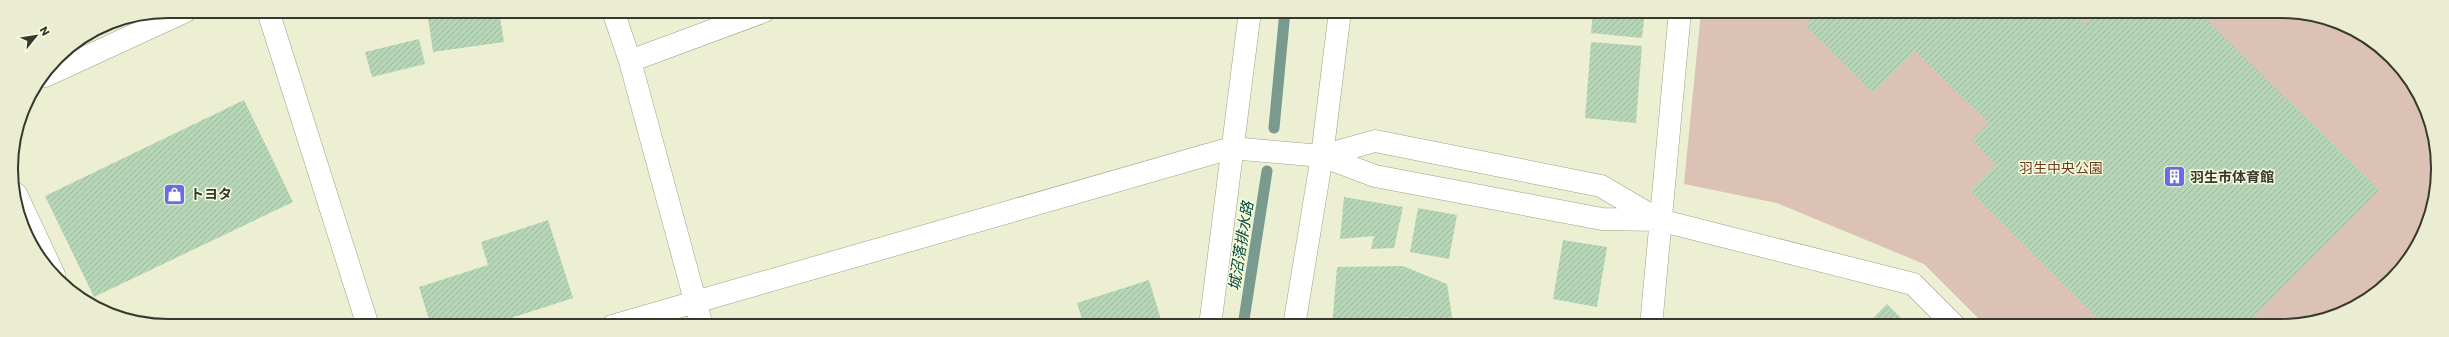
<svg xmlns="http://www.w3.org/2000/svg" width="2449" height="337" font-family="Poppins,'Noto Sans JP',sans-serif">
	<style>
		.green { fill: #dcc1b5 }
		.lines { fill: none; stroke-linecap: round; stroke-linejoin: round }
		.stream { stroke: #789a8f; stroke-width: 11 }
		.building { fill: url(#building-hatch) }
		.minor-casing { stroke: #9ea186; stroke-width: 23 }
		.tertiary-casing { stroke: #9ea186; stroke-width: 23 }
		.minor { stroke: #fff; stroke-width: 22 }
		.tertiary { stroke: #fff; stroke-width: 22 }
		.labels { text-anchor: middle; stroke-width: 3; stroke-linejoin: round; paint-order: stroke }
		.park-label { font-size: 14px; fill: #6d391f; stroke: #f9fddf }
		.poi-label { font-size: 14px; font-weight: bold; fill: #38392e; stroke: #f9fddf; text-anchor: start }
		.water-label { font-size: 15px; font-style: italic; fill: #00473d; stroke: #f9fddf }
		.rim { fill: none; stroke: #38392e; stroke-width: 2 }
	</style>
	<defs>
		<pattern id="building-hatch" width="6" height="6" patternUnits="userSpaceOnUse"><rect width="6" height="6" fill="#b7d6b8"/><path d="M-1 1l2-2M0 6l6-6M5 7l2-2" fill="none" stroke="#9eb89e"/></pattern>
	</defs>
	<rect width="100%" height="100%" fill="#ecefd2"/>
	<path class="green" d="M1701,11H2291L2350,27L2399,65L2430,118L2438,179L2422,238L2392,280L2341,314L2291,326H1986L1924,264L1777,203L1684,184Z"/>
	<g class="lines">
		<path class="stream" d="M1274,128L1285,11
			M1243,326L1267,171"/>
	</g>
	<path class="building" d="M427,11H499L504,42L433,52Z
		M1593,11H1645L1642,38L1591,33Z
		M1819,11H2072L2086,25L2098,11H2198L2379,190L2245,326H2105L1970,191L1996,165L1972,140L1989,123L1915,51L1873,93L1805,25Z
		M419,39L425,64L372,77L365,52Z
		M1591,42L1642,46L1636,123L1585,118Z
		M244,100L293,202L94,297L45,196Z
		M1344,197L1403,207L1394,248L1371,249L1374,236L1340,239Z
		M1418,208L1457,215L1449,259L1410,252Z
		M548,220L573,298L486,326H431L419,287L488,265L481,242Z
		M1563,240L1607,247L1597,307L1553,299Z
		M1403,266L1447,284L1453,323L1407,326L1408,317L1385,321L1384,326H1332L1337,267Z
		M1149,280L1163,326H1084L1077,303Z
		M1887,304L1909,326H1865Z"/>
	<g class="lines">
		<defs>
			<path id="minor" d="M613,11L630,61L702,326
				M630,61L765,11
				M45,76L186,11
				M16,194L54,275
				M1659,220L1913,284L1955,326
				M612,326L1231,148L1322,156L1375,176L1602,219L1659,220L1601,186L1375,141L1322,156
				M1210,326L1250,11
				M1651,326L1680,11"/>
			<path id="tertiary" d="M268,11L368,326
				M1294,326L1322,156L1340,11"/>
		</defs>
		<use href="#minor" class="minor-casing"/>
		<use href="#tertiary" class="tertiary-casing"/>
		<use href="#minor" class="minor"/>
		<use href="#tertiary" class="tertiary"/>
	</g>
	<defs>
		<symbol id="building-square" viewBox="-11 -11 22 22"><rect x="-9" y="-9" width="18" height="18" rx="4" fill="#6a6ce5" stroke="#f9fddf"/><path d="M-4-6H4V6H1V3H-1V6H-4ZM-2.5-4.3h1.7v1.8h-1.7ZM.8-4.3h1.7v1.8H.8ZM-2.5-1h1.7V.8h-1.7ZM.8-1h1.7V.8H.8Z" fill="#fff"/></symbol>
		<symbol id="shop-square" viewBox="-11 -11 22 22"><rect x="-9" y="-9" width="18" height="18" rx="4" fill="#6a6ce5" stroke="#f9fddf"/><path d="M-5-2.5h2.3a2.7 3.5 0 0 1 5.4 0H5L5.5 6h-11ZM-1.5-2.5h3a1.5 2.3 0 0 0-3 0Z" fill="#fff"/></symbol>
	</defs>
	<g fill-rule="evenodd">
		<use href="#building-square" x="2162" y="164" width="25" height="25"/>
		<use href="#shop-square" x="162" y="182" width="25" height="25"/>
	</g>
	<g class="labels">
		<g class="park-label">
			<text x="2061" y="173">羽生中央公園</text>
		</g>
		<g class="poi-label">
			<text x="2190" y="182">羽生市体育館</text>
			<text x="190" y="199">トヨタ</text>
		</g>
		<g class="water-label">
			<text transform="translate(1241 246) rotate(-81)" y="5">城沼落排水路</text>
		</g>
	</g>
	<path d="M0 0H2449V337H0ZM168 18H2281A150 150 0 0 1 2431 168V169A150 150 0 0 1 2281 319H168A150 150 0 0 1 18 169V168A150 150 0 0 1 168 18Z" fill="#eaedd1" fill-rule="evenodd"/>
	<path class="rim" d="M168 18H2281A150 150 0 0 1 2431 168V169A150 150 0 0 1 2281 319H168A150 150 0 0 1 18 169V168A150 150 0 0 1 168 18Z"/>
	<g transform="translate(36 36) rotate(60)" stroke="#f9fddf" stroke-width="3" paint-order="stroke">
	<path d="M0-3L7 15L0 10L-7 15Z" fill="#38392e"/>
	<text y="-6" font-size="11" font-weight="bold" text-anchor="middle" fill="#38392e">N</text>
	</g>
</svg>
